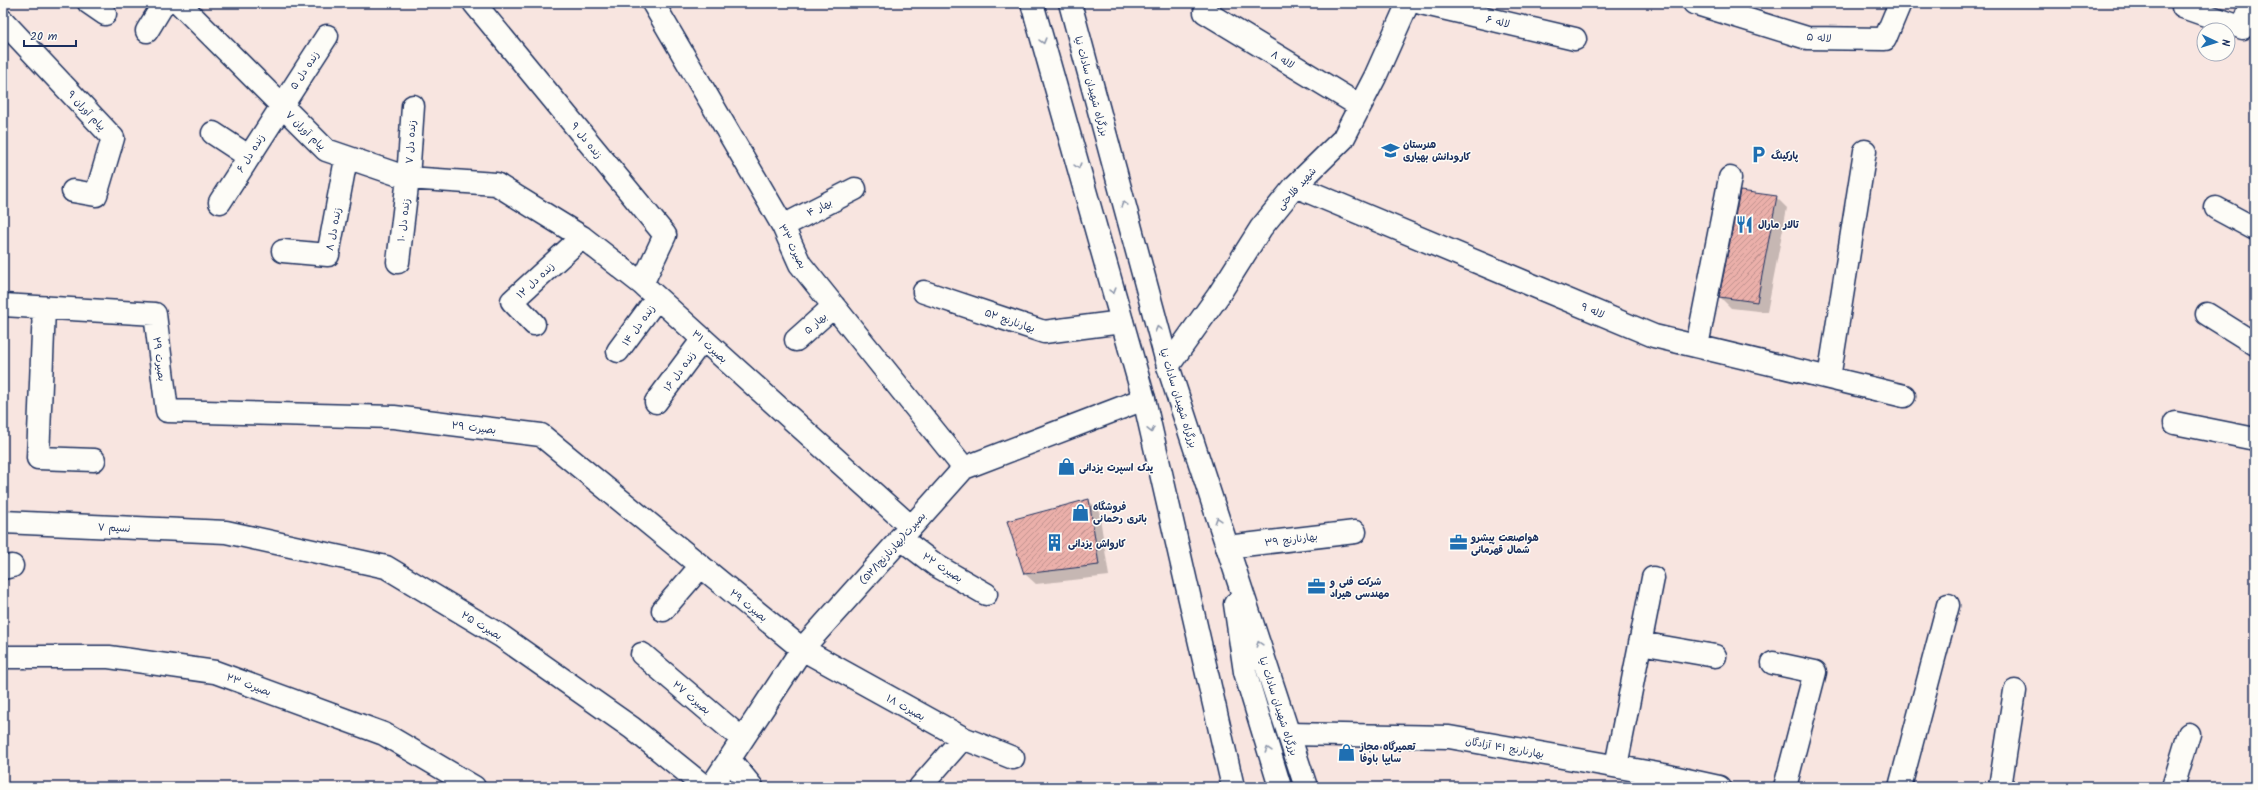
<svg xmlns="http://www.w3.org/2000/svg" width="2258" height="790" font-family="Kalam,'Playpen Sans Arabic',sans-serif">
	<style>
		.shadow { fill: #0003 }
		.building { fill: url(#building-hatch); stroke: #1b2f5e }
		.lines { fill: none; stroke-linecap: round; stroke-linejoin: round }
		.minor-casing { stroke: #1b2f5e; stroke-width: 25 }
		.highway-casing { stroke: #1b2f5e; stroke-width: 25 }
		.minor { stroke: #fdfcf7; stroke-width: 22 }
		.highway { stroke: #fdfcf7; stroke-width: 22 }
		.oneway { stroke: #8c96aa }
		.labels { text-anchor: middle; stroke-width: 3; stroke-linejoin: round; paint-order: stroke }
		.street-label { font-size: 10px; fill: #1b2f5e; stroke: #fdfcf7 }
		.poi-label { font-size: 10px; font-weight: bold; fill: #1b2f5e; stroke: #fdfcf7; text-anchor: start }
	</style>
	<defs>
		<pattern id="building-hatch" width="6" height="6" patternUnits="userSpaceOnUse"><rect width="6" height="6" fill="#ebb0aa"/><path d="M-1 1l2-2M0 6l6-6M5 7l2-2" fill="none" stroke="#be908e"/></pattern>
	</defs>
	<rect width="100%" height="100%" fill="#f8e5e0"/>
	<filter id="ink" filterUnits="userSpaceOnUse"><feTurbulence type="fractalNoise" baseFrequency=".025" numOctaves="2"/><feDisplacementMap in="SourceGraphic" scale="8" xChannelSelector="R" yChannelSelector="G"/><feConvolveMatrix kernelMatrix="1 2 1 2 8 2 1 2 1" color-interpolation-filters="sRGB"/></filter>
	<g filter="url(#ink)">
		<path class="shadow" d="M1776,197L1787,208L1767,312L1731,308L1720,297Z
			M1088,500L1099,511L1109,576L1036,584L1025,574Z"/>
		<path class="building" d="M1740,191L1777,196L1757,302L1719,297Z
			M1089,499L1099,565L1024,574L1007,521Z"/>
		<g class="lines">
			<defs>
				<path id="minor" d="M89,3L105,14
					M179,3L326,150L408,178L496,184L582,237L642,284L911,527
					M474,3L665,235L642,284
					M653,3L783,226L800,264L964,468
					M1421,3L1575,39
					M1694,3L1807,38L1885,39L1900,3
					M2183,7L2243,28L2252,3
					M1205,12L1360,106
					M3,21L113,138L96,195L73,191
					M147,31L164,3
					M213,133L248,156
					M1295,186L1654,336L1904,396
					M220,202L327,36
					M2216,208L2255,229
					M783,226L855,189
					M283,251L328,255L346,159
					M398,262L408,178L413,106
					M924,292L1044,332L1122,322
					M3,305L155,314L167,411L394,417L541,435L802,649L963,738L1013,758
					M44,308L38,458L94,460
					M2207,314L2255,344
					M534,324L512,301L582,237
					M796,340L834,306
					M1697,346L1730,178
					M618,351L657,298
					M1168,366L1218,296L1261,228L1295,186L1343,139L1375,77L1408,3
					M1829,378L1865,151
					M656,402L703,339
					M2175,423L2255,439
					M3,522L226,532L386,567L501,636L632,728L705,787
					M900,538L937,566L986,594
					M1227,547L1355,532
					M3,568L12,566
					M663,610L701,566
					M1640,643L1715,656
					M642,654L742,739
					M3,657H109L215,672L384,734L474,787
					M1773,663L1815,672L1785,787
					M1289,734L1449,737L1664,775L1719,787
					M729,759L752,787
					M1616,766L1653,578
					M711,787L802,649L964,468L1144,399
					M920,787L963,738
					M1900,787L1948,605
					M2000,787L2015,691
					M2173,787L2189,734"/>
				<path id="highway" d="M1032,3L1144,399L1233,787
					M1070,3L1168,366L1306,787
					M1235,604L1245,672L1280,787"/>
			</defs>
			<use href="#minor" class="minor-casing"/>
			<use href="#highway" class="highway-casing"/>
			<use href="#minor" class="minor"/>
			<use href="#highway" class="highway"/>
		</g>
		<defs><path id="oneway-chevron" d="M-2-3.5L2.5 0L-2 3.5" fill="none" stroke-width="1.6" stroke-linecap="round" stroke-linejoin="round"/></defs>
		<g class="oneway">
			<use href="#oneway-chevron" transform="translate(1043 41) rotate(74)"/>
			<use href="#oneway-chevron" transform="translate(1078 166) rotate(74)"/>
			<use href="#oneway-chevron" transform="translate(1124 204) rotate(-105)"/>
			<use href="#oneway-chevron" transform="translate(1113 291) rotate(74)"/>
			<use href="#oneway-chevron" transform="translate(1158 329) rotate(-105)"/>
			<use href="#oneway-chevron" transform="translate(1151 430) rotate(77)"/>
			<use href="#oneway-chevron" transform="translate(1218 520) rotate(-108)"/>
			<use href="#oneway-chevron" transform="translate(1259 644) rotate(-108)"/>
			<use href="#oneway-chevron" transform="translate(1268 750) rotate(-107)"/>
		</g>
	</g>
	<defs>
		<symbol id="school-bare" viewBox="-9 -9 18 18"><path d="M0-5L7-2L0 1L-7-2ZM-4 1L0 2.5L4 1V4Q0 6-4 4Z" fill="#1f6fb2" stroke="#fdfcf7" stroke-width="2.5" paint-order="stroke"/></symbol>
		<symbol id="parking-bare" viewBox="-9 -9 18 18"><path d="M-3.5-5.5H1a3.5 3.5 0 0 1 0 7H-1V5.5H-3.5ZM-1-3.4V-.6H.8a1.4 1.4 0 0 0 0-2.8Z" fill="#1f6fb2" stroke="#fdfcf7" stroke-width="2.5" paint-order="stroke"/></symbol>
		<symbol id="restaurant-bare" viewBox="-9 -9 18 18"><path d="M-5-6h1v4h1v-4h1v4h1v-4h1v5L-1.5 .5V6h-2V.5L-5-1ZM5-6V6H3V1.5H1.5Q1.5-4 5-6Z" fill="#1f6fb2" stroke="#fdfcf7" stroke-width="2.5" paint-order="stroke"/></symbol>
		<symbol id="shop-bare" viewBox="-9 -9 18 18"><path d="M-5-2.5h2.3a2.7 3.5 0 0 1 5.4 0H5L5.5 6h-11ZM-1.5-2.5h3a1.5 2.3 0 0 0-3 0Z" fill="#1f6fb2" stroke="#fdfcf7" stroke-width="2.5" paint-order="stroke"/></symbol>
		<symbol id="building-bare" viewBox="-9 -9 18 18"><path d="M-4-6H4V6H1V3H-1V6H-4ZM-2.5-4.3h1.7v1.8h-1.7ZM.8-4.3h1.7v1.8H.8ZM-2.5-1h1.7V.8h-1.7ZM.8-1h1.7V.8H.8Z" fill="#1f6fb2" stroke="#fdfcf7" stroke-width="2.5" paint-order="stroke"/></symbol>
		<symbol id="office-bare" viewBox="-9 -9 18 18"><path d="M-6-3h4V-5.5h4V-3h4V5H-6ZM-1-4.5V-3h2v-1.5ZM-6 0V1H6V0Z" fill="#1f6fb2" stroke="#fdfcf7" stroke-width="2.5" paint-order="stroke"/></symbol>
	</defs>
	<g fill-rule="evenodd">
		<use href="#school-bare" x="1378" y="138" width="25" height="25"/>
		<use href="#parking-bare" x="1746" y="142" width="25" height="25"/>
		<use href="#restaurant-bare" x="1732" y="212" width="25" height="25"/>
		<use href="#shop-bare" x="1054" y="454" width="25" height="25"/>
		<use href="#shop-bare" x="1068" y="500" width="25" height="25"/>
		<use href="#building-bare" x="1042" y="530" width="25" height="25"/>
		<use href="#office-bare" x="1446" y="530" width="25" height="25"/>
		<use href="#office-bare" x="1304" y="574" width="25" height="25"/>
		<use href="#shop-bare" x="1334" y="740" width="25" height="25"/>
	</g>
	<g class="labels">
		<g class="street-label">
			<text transform="translate(1498 21) rotate(13)" y="4">لاله ۶</text>
			<text transform="translate(1819 37) rotate(4)" y="4">لاله ۵</text>
			<text transform="translate(1283 59) rotate(31)" y="4">لاله ۸</text>
			<text transform="translate(304 70) rotate(-56)" y="4">زنده دل ۵</text>
			<text transform="translate(1092 86) rotate(75)" y="4">بزرگراه شهیدان سادات نیا</text>
			<text transform="translate(87 110) rotate(47)" y="4">پیام آوران ۹</text>
			<text transform="translate(306 130) rotate(44)" y="4">پیام آوران ۷</text>
			<text transform="translate(587 140) rotate(51)" y="4">زنده دل ۹</text>
			<text transform="translate(410 142) rotate(-86)" y="4">زنده دل ۷</text>
			<text transform="translate(250 153) rotate(-58)" y="4">زنده دل ۶</text>
			<text transform="translate(1296 188) rotate(-48)" y="4">شهید فلاحتی</text>
			<text transform="translate(819 207) rotate(-27)" y="4">بهار ۴</text>
			<text transform="translate(403 220) rotate(-83)" y="4">زنده دل ۱۰</text>
			<text transform="translate(333 229) rotate(-79)" y="4">زنده دل ۸</text>
			<text transform="translate(793 246) rotate(63)" y="4">بصیرت ۳۳</text>
			<text transform="translate(535 280) rotate(-43)" y="4">زنده دل ۱۲</text>
			<text transform="translate(1593 310) rotate(23)" y="4">لاله ۹</text>
			<text transform="translate(1010 320) rotate(19)" y="4">بهارنارنج ۵۲</text>
			<text transform="translate(815 323) rotate(-42)" y="4">بهار ۵</text>
			<text transform="translate(638 325) rotate(-54)" y="4">زنده دل ۱۴</text>
			<text transform="translate(710 346) rotate(42)" y="4">بصیرت ۳۱</text>
			<text transform="translate(160 359) rotate(83)" y="4">بصیرت ۲۹</text>
			<text transform="translate(679 371) rotate(-54)" y="4">زنده دل ۱۶</text>
			<text transform="translate(1179 398) rotate(73)" y="4">بزرگراه شهیدان سادات نیا</text>
			<text transform="translate(474 427) rotate(7)" y="4">بصیرت ۲۹</text>
			<text transform="translate(114 527) rotate(3)" y="4">نسیم ۷</text>
			<text transform="translate(1291 539) rotate(-7)" y="4">بهارنارنج ۳۹</text>
			<text transform="translate(892 548) rotate(-48)" y="4">بصیرت(بهارنارنج۵۲/۱)</text>
			<text transform="translate(943 567) rotate(33)" y="4">بصیرت ۲۲</text>
			<text transform="translate(749 605) rotate(39)" y="4">بصیرت ۲۹</text>
			<text transform="translate(482 625) rotate(31)" y="4">بصیرت ۲۵</text>
			<text transform="translate(249 684) rotate(20)" y="4">بصیرت ۲۳</text>
			<text transform="translate(692 697) rotate(40)" y="4">بصیرت ۲۷</text>
			<text transform="translate(1279 706) rotate(72)" y="4">بزرگراه شهیدان سادات نیا</text>
			<text transform="translate(906 707) rotate(29)" y="4">بصیرت ۱۸</text>
			<text transform="translate(1505 747) rotate(10)" y="4">بهارنارنج ۴۱ آزادگان</text>
		</g>
		<g class="poi-label">
			<text x="1403" y="148">هنرستان<tspan x="1403" dy="12">کارودانش بهیاری</tspan></text>
			<text x="1771" y="159">پارکینگ</text>
			<text x="1758" y="228">تالار مارال</text>
			<text x="1079" y="471">یدک اسپرت یزدانی</text>
			<text x="1093" y="510">فروشگاه<tspan x="1093" dy="12">باتری رحمانی</tspan></text>
			<text x="1471" y="541">هواصنعت پیشرو<tspan x="1471" dy="12">شمال قهرمانی</tspan></text>
			<text x="1068" y="547">کارواش یزدانی</text>
			<text x="1330" y="585">شرکت فنی و<tspan x="1330" dy="12">مهندسی هیراد</tspan></text>
			<text x="1360" y="750">تعمیرگاه مجاز<tspan x="1360" dy="12">سایپا باوفا</tspan></text>
		</g>
	</g>
	<rect width="2258" height="790" fill="none" stroke="#fdfcf7" stroke-width="16"/>
	<rect x="8" y="8" width="2242" height="774" fill="none" stroke="#1b2f5e" stroke-width="1.5" filter="url(#ink)"/>
	<g transform="translate(2216 42) rotate(94)"><circle r="19" fill="#fdfcf7" stroke="#a3aaba"/>
	<path d="M0-3L7 15L0 10L-7 15Z" fill="#1f6fb2"/>
	<text y="-6" font-size="11" font-weight="bold" text-anchor="middle" fill="#1b2f5e">N</text>
	</g>
	<path d="M24 40v6h52v-6" fill="none" stroke="#1b2f5e" stroke-width="2"/>
	<text x="30" y="40" font-size="12" fill="#1b2f5e" stroke="#fdfcf7" stroke-width="3" paint-order="stroke">20 m</text>
</svg>
